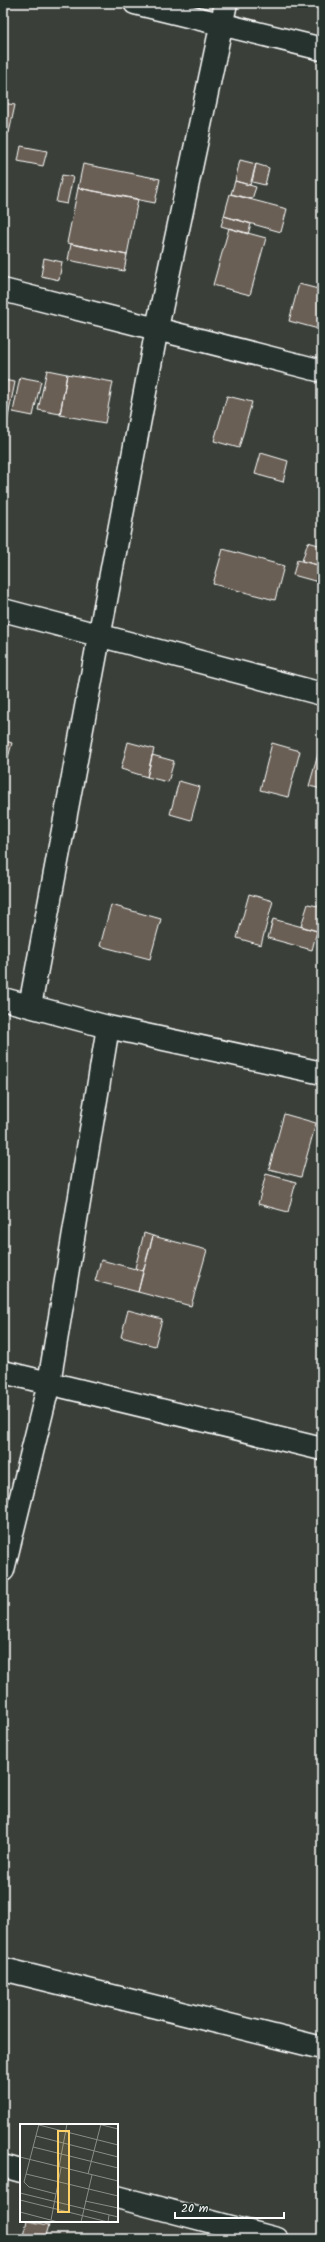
<svg xmlns="http://www.w3.org/2000/svg" width="325" height="2242" font-family="Kalam,sans-serif">
	<style>
		.building { fill: #6a5f55; stroke: #fff }
		.lines { fill: none; stroke-linecap: round; stroke-linejoin: round }
		.minor-casing { stroke: #fff; stroke-width: 25 }
		.minor { stroke: #26332d; stroke-width: 22 }
		.inset-road { fill: none; stroke: #898c88; stroke-width: 1 }
		.view { fill: #ffd166; fill-opacity: 0.15; stroke: #ffd166; stroke-width: 2 }
		.inset-edge { fill: none; stroke: #fff; stroke-width: 2 }
	</style>
	<rect width="100%" height="100%" fill="#3a4039"/>
	<filter id="ink" filterUnits="userSpaceOnUse"><feTurbulence type="fractalNoise" baseFrequency=".025" numOctaves="2"/><feDisplacementMap in="SourceGraphic" scale="8" xChannelSelector="R" yChannelSelector="G"/><feConvolveMatrix kernelMatrix="1 2 1 2 8 2 1 2 1" color-interpolation-filters="sRGB"/></filter>
	<g filter="url(#ink)">
		<path class="building" d="M3,103L15,105L9,133L3,132Z
			M21,146L47,151L43,166L18,161Z
			M240,160L256,164L250,185L235,181Z
			M83,164L160,179L155,203L78,188Z
			M256,164L269,168L265,185L252,182Z
			M62,175L73,177L67,204L56,202Z
			M235,181L256,187L252,199L231,194Z
			M78,188L138,199L127,255L67,243Z
			M230,194L287,209L281,232L224,216Z
			M224,216L251,224L248,234L221,226Z
			M229,228L266,238L250,295L213,285Z
			M71,244L127,255L124,271L68,260Z
			M44,258L62,262L59,280L41,276Z
			M299,284L322,290V330L289,321Z
			M47,370L67,374L60,414L38,410Z
			M67,374L113,382L105,423L60,415Z
			M20,377L41,381L33,416L13,412Z
			M3,380L15,382L9,412L3,411Z
			M227,396L252,402L239,448L214,441Z
			M3,411L9,412L7,423L3,422Z
			M261,453L288,461L283,482L255,474Z
			M308,542L322,546V566L302,561Z
			M223,549L284,566L275,600L213,584Z
			M297,560L322,566V583L293,575Z
			M3,740L12,743L5,769L3,768Z
			M128,742L154,749L147,777L121,769Z
			M272,743L300,751L288,797L260,790Z
			M321,744H322V789L309,786Z
			M152,755L174,761L168,782L147,777Z
			M179,781L200,787L191,820L170,814Z
			M322,813V827L318,826Z
			M249,894L273,901L261,945L237,938Z
			M308,904L322,907L317,931L301,926Z
			M111,905L161,919L150,959L100,946Z
			M273,919L317,931L312,950L268,938Z
			M284,1114L316,1123L301,1177L269,1169Z
			M266,1174L296,1182L288,1212L258,1204Z
			M144,1233L153,1236L143,1271L135,1268Z
			M153,1236L207,1250L191,1306L138,1292Z
			M101,1260L143,1271L138,1292L95,1281Z
			M128,1310L162,1319L155,1346L121,1337Z
			M27,2221L49,2225L45,2239H22Z"/>
		<g class="lines">
			<defs>
				<path id="minor" d="M135,3L322,49
					M3,290L322,371
					M3,610L322,694
					M3,999L108,1027L322,1073
					M30,1006L157,328L226,3
					M3,1372L322,1449
					M3,1570L49,1383L108,1027
					M3,1969L322,2048
					M3,2166L21,2171
					M117,2197L277,2239"/>
			</defs>
			<use href="#minor" class="minor-casing"/>
			<use href="#minor" class="minor"/>
		</g>
	</g>
	<g transform="translate(20 2124)">
		<rect width="98" height="98" fill="#3a4039"/>
		<path class="inset-road" d="M19,0L4,58L9,63L36,70M78,0L98,5M19,1L98,21M16,12L98,33M13,23L98,44M0,33L98,57M39,43L47,0M6,50L98,72M68,50L81,0M0,69L98,93M0,76L88,98L89,91M65,77L98,84M0,88L38,98M31,96L41,44M61,98L72,51"/>
		<path class="view" d="M38,7H49V88H38Z"/>
		<rect width="98" height="98" class="inset-edge"/>
	</g>
	<rect width="325" height="2242" fill="none" stroke="#26332d" stroke-width="16"/>
	<rect x="8" y="8" width="309" height="2226" fill="none" stroke="#fff" stroke-width="1.5" filter="url(#ink)"/>
	<path d="M175 2212v6h109v-6" fill="none" stroke="#ffffff" stroke-width="2"/>
	<text x="181" y="2212" font-size="12" fill="#ffffff" stroke="#26332d" stroke-width="3" paint-order="stroke">20 m</text>
</svg>
